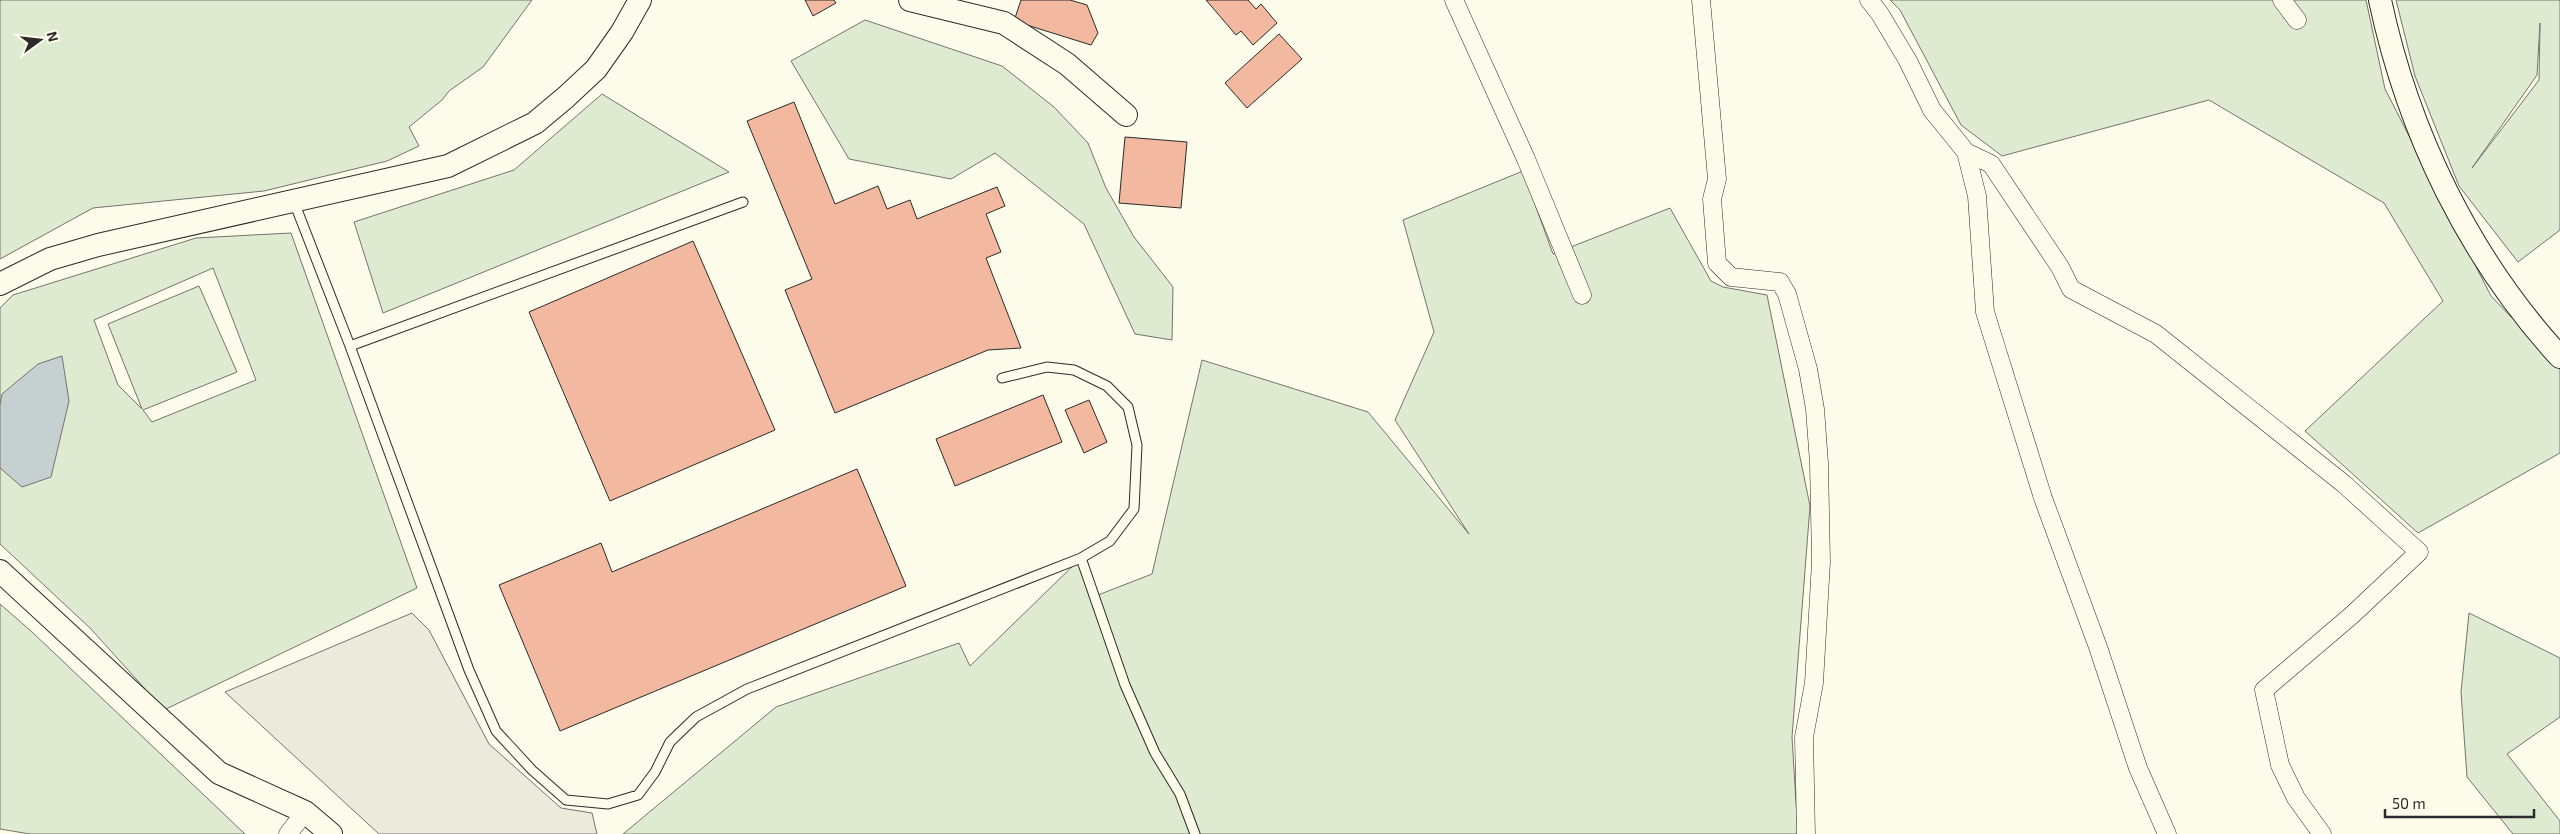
<svg xmlns="http://www.w3.org/2000/svg" width="2560" height="834" font-family="'Exo 2',sans-serif">
	<style>
		.green { fill: #deebd1; stroke: #74746e; fill-rule: evenodd }
		.parking { fill: #eceadb; stroke: #74746e }
		.water { fill: #c7d0d0; stroke: #74746e }
		.building { fill: #f2b8a0; stroke: #2b2b2b }
		.lines { fill: none; stroke-linecap: round; stroke-linejoin: round }
		.service-casing { stroke: #2b2b2b; stroke-width: 11 }
		.minor-casing { stroke: #2b2b2b; stroke-width: 19 }
		.tertiary-casing { stroke: #2b2b2b; stroke-width: 24 }
		.service { stroke: #fdfbea; stroke-width: 9 }
		.minor { stroke: #fdfbea; stroke-width: 18 }
		.tertiary { stroke: #fdfbea; stroke-width: 22 }
	</style>
	<rect width="100%" height="100%" fill="#fdfbea"/>
	<path class="green" d="M0,0H532L483,67L449,91L442,100L409,127L419,146L387,161L264,191L93,208L0,259Z
		M1890,0H2366L2385,89L2491,296L2560,368V453L2418,533L2305,431L2443,301L2384,203L2209,100L2002,156L1961,125L1900,10Z
		M2396,0H2560V230L2518,262L2459,186L2415,76ZM2540,23L2539,80L2472,168L2537,75Z
		M865,20L1002,66L1054,107L1088,143L1106,188L1134,237L1173,287L1172,340L1135,334L1084,224L995,153L951,179L849,159L791,61Z
		M602,94L729,172L383,313L354,222L514,170Z
		M1523,171L1553,254L1670,208L1711,281L1723,287L1767,295L1810,506L1792,737L1798,834H623L776,707L959,643L970,666L1081,558L1098,595L1152,574L1202,360L1368,412L1469,534L1395,420L1434,332L1403,220Z
		M291,233L417,588L164,710L91,629L0,544V308L13,295L196,238ZM213,268L256,380L152,422L143,410L237,372L199,286L108,324L142,409L118,385L94,320Z
		M0,604L31,631L245,834H30L0,829Z
		M2469,613L2560,658V717L2507,754L2560,821V834H2513L2467,777L2461,692Z"/>
	<path class="parking" d="M412,613L429,630L489,744L561,808L592,813L597,834H379L225,692Z"/>
	<path class="water" d="M62,356L69,401L51,477L22,487L0,468V405L2,394L38,364Z"/>
	<path class="building" d="M805,0H834L836,3L813,16Z
		M1021,0H1070L1087,5L1098,33L1091,45L1014,21Z
		M1206,0H1248L1256,9L1261,4L1277,23L1253,45L1241,31L1236,35Z
		M1279,34L1302,59L1247,108L1225,83Z
		M794,102L835,204L878,186L887,209L910,200L917,219L997,187L1005,206L986,214L1001,252L986,258L1021,348L988,350L835,413L785,290L812,279L747,121Z
		M1125,137L1187,142L1181,208L1119,203Z
		M693,241L775,430L610,501L529,312Z
		M1043,395L1062,442L955,486L936,439Z
		M1089,400L1107,442L1084,453L1065,410Z
		M857,469L906,586L560,731L499,585L601,543L612,572Z"/>
	<g class="lines">
		<defs>
			<path id="service" d="M294,202L350,346L469,670L496,731L532,770L566,800L608,804L638,795L655,772L670,742L696,717L747,689L1081,558L1110,541L1134,509L1137,445L1128,407L1107,386L1074,370L1047,367L1002,378
				M350,346L743,202
				M1081,558L1125,685L1155,753L1180,794L1195,834"/>
			<path id="minor" d="M1454,0L1526,159L1582,295
				M1701,0L1717,179L1712,199L1717,263L1731,277L1780,282L1787,294L1808,369L1815,409L1819,463L1821,562L1814,683L1804,737L1806,834
				M1869,0L1880,14L1908,61L1932,110L1966,152L1977,196L1985,312L2043,498L2098,647L2138,768L2167,834
				M2282,0L2297,20
				M1966,152L1991,164L2060,267L2071,289L2156,334L2344,484L2419,552L2352,615L2264,690L2280,765L2296,798L2322,834
				M288,834L305,812"/>
			<path id="tertiary" d="M910,0L1004,23L1067,64L1126,115
				M2380,0C2408,132 2469,258 2560,357
				M0,284L50,259L98,245L448,166L535,123L566,97L596,69L622,32L640,0
				M0,571L219,773L305,812L331,834"/>
		</defs>
		<use href="#service" class="service-casing"/>
		<use href="#minor" class="minor-casing"/>
		<use href="#tertiary" class="tertiary-casing"/>
		<use href="#service" class="service"/>
		<use href="#minor" class="minor"/>
		<use href="#tertiary" class="tertiary"/>
	</g>
	<g transform="translate(40 40) rotate(75)" stroke="#fdfbea" stroke-width="4" paint-order="stroke">
	<path d="M0-4L9 19L0 12L-9 19Z" fill="#2b2b2b"/>
	<text y="-8" font-size="14" font-weight="bold" text-anchor="middle" fill="#2b2b2b">N</text>
	</g>
	<path d="M2385 809v8h149v-8" fill="none" stroke="#2b2b2b" stroke-width="2.5"/>
	<text x="2392" y="809" font-size="15" fill="#2b2b2b" stroke="#fdfbea" stroke-width="4" paint-order="stroke">50 m</text>
</svg>
